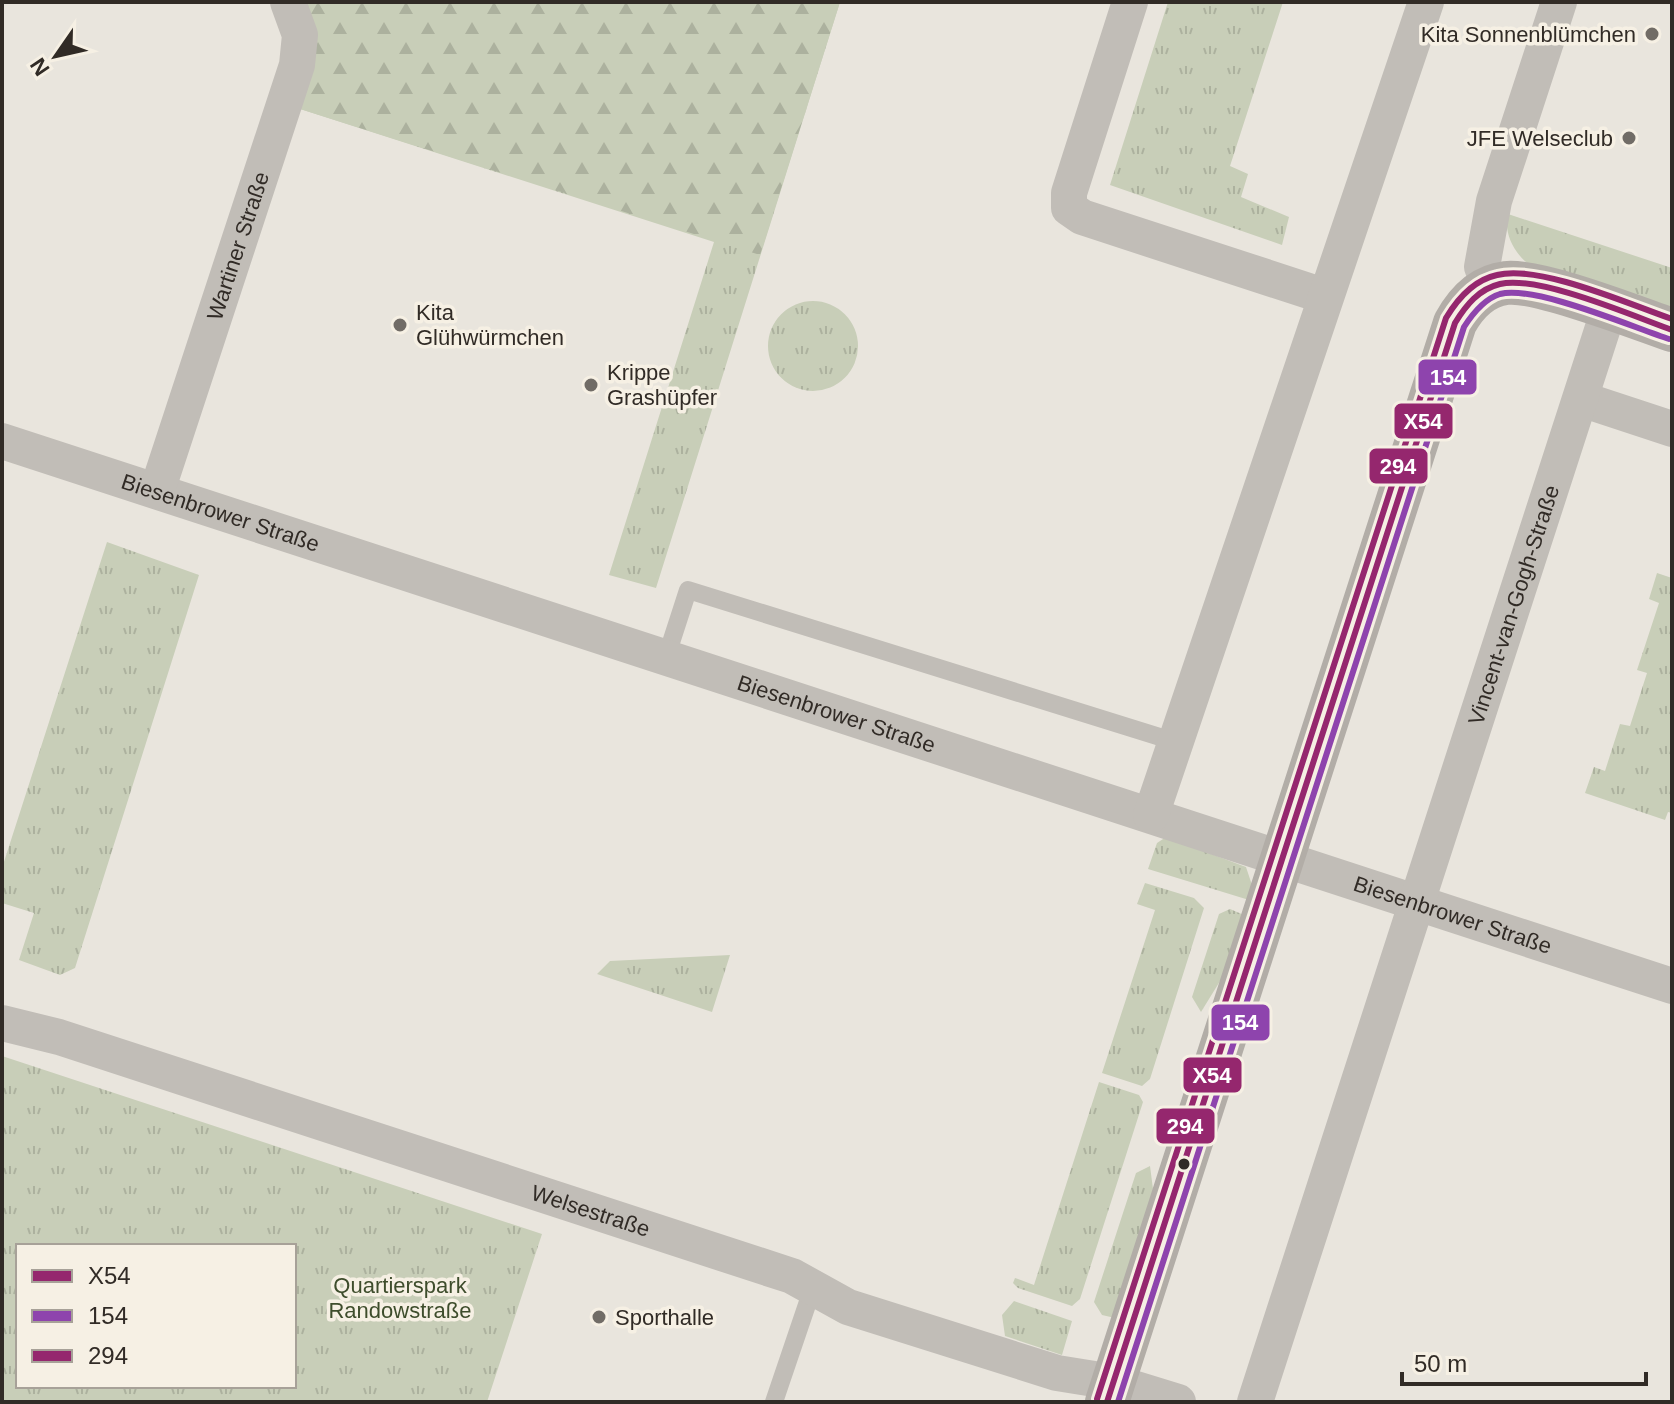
<svg xmlns="http://www.w3.org/2000/svg" width="1674" height="1404" font-family="Helvetica,sans-serif">
	<style>
		.grass { fill: url(#grass-tufts); fill-rule: evenodd }
		.forest { fill: url(#forest-firs) }
		.lines { fill: none; stroke-linecap: round; stroke-linejoin: round }
		.lane { stroke: #c1bdb7; stroke-width: 18 }
		.street { stroke: #c1bdb7; stroke-width: 36 }
		.secondary { stroke: #b2ada7; stroke-width: 44 }
		.bus-1-casing { stroke: #f6f0e4; stroke-width: 12 }
		.bus-2-casing { stroke: #f6f0e4; stroke-width: 12 }
		.bus-3-casing { stroke: #f6f0e4; stroke-width: 12 }
		.bus-1 { stroke: #95276e; stroke-width: 6 }
		.bus-2 { stroke: #8e44ad; stroke-width: 6 }
		.bus-3 { stroke: #95276e; stroke-width: 6 }
		.poi-dot { fill: #716c66; stroke: #f6f0e4; stroke-width: 3 }
		.bus-dot { fill: #312b26; stroke: #f6f0e4; stroke-width: 3 }
		.labels { text-anchor: middle; stroke-width: 7; stroke-linejoin: round; paint-order: stroke }
		.poi-label { font-size: 22px; fill: #312b26; stroke: #f6f0e4; text-anchor: start }
		.street-label { font-size: 22px; fill: #312b26; stroke: #f6f0e4 }
		.park-label { font-size: 22px; fill: #3e4d2c; stroke: #f6f0e4 }
		.line-badge { stroke: #f6f0e4; stroke-width: 3 }
		.badge-label { font-size: 22px; text-anchor: middle; font-weight: bold; fill: #fff }
	</style>
	<defs>
		<pattern id="grass-tufts" width="24" height="20" patternUnits="userSpaceOnUse" patternTransform="scale(2)"><rect width="24" height="20" fill="#c8ceb8"/><path d="M3 7l-1-3M5 7V3M7 7l1-3M15 17l-1-3M17 17v-4M19 17l1-3" fill="none" stroke="#acb19e"/></pattern>
		<pattern id="forest-firs" width="22" height="20" patternUnits="userSpaceOnUse" patternTransform="scale(2)"><rect width="22" height="20" fill="#c8ceb8"/><path d="M5 1l3.5 6h-7zM16 11l3.5 6h-7z" fill="#acb19e"/></pattern>
	</defs>
	<rect width="100%" height="100%" fill="#e9e5dd"/>
	<path class="grass" d="M840,2L656,588L609,575L714,242L297,108Z
		M1168,2H1283L1230,166L1248,174L1241,197L1289,217L1282,245L1110,185Z
		M1508,214L1672,268V313L1532,267C1515,255 1503,234 1508,214Z
		M768 346a45 45 0 1 1 90 0a45 45 0 1 1-90 0Z
		M107,542L199,575L75,968L60,975L19,960L34,913L2,903V868Z
		M1657,573L1672,578V813L1668,812L1665,820L1585,793L1594,767L1605,771L1620,724L1630,726L1647,673L1637,670L1659,603L1649,599Z
		M1166,837L1246,867L1252,885L1249,900L1148,869L1157,843Z
		M1145,883L1194,898L1204,908L1150,1079L1142,1086L1102,1073L1155,910L1137,904Z
		M1230,909L1244,915L1225,973L1201,1012L1192,997L1219,914Z
		M730,955L712,1012L597,974L610,961Z
		M2,1056L542,1234L487,1402H2ZM294,1246V1386H18V1246Z
		M1099,1082L1139,1095L1143,1102L1080,1299L1072,1306L1018,1288L1013,1283L1015,1278L1034,1285Z
		M1150,1166L1153,1189L1115,1318L1102,1315L1094,1302L1136,1173Z
		M1014,1301L1072,1321L1062,1355L1005,1336L1002,1315Z"/>
	<path class="forest" d="M305,2H840L760,255L297,108Z"/>
	<g class="lines">
		<path class="lane" d="M666,658L688,590L1176,742
			M774,1402L813,1287"/>
		<g class="street">
			<path d="M1130,2L1069,193V208L1082,217L1324,296"/>
			<path d="M1492,286L1482,267L1494,201L1559,2"/>
			<path d="M1581,399L1672,429"/>
			<path id="s1" d="M2,441L1672,986"/>
			<path id="s2" d="M157,491L297,65L300,35L288,2"/>
			<path d="M1151,815L1426,2"/>
			<path id="s3" d="M2,1023L59,1037L792,1276L848,1307L1057,1373L1113,1382L1178,1402"/>
			<path id="s4" d="M1255,1402L1609,309"/>
		</g>
		<path class="secondary" d="M1107,1402L1455,323C1466,303 1482,286 1506,283C1538,279 1637,318 1672,330"/>
		<defs>
			<path id="bus-1" d="M1107,1402L1455,323C1466,305 1479,289 1500,284C1539,275 1633,316 1672,330"/>
			<path id="bus-2" d="M1118,1402L1464,327C1473,313 1484,299 1500,294C1535,285 1632,327 1669,339"/>
			<path id="bus-3" d="M1097,1399L1446,318C1458,298 1474,280 1497,275C1539,264 1631,305 1672,319"/>
		</defs>
		<use href="#bus-1" class="bus-1-casing"/>
		<use href="#bus-2" class="bus-2-casing"/>
		<use href="#bus-3" class="bus-3-casing"/>
		<use href="#bus-1" class="bus-1"/>
		<use href="#bus-2" class="bus-2"/>
		<use href="#bus-3" class="bus-3"/>
	</g>
	<g class="poi-dot">
		<circle cx="1652" cy="34" r="8"/>
		<circle cx="1629" cy="138" r="8"/>
		<circle cx="400" cy="325" r="8"/>
		<circle cx="591" cy="385" r="8"/>
		<circle cx="599" cy="1317" r="8"/>
	</g>
	<circle class="bus-dot" cx="1184" cy="1164" r="7"/>
	<g class="labels">
		<g class="poi-label">
			<text x="1636" y="42" text-anchor="end">Kita Sonnenblümchen</text>
			<text x="1613" y="146" text-anchor="end">JFE Welseclub</text>
			<text x="416" y="320">Kita<tspan x="416" dy="25">Glühwürmchen</tspan></text>
			<text x="607" y="380">Krippe<tspan x="607" dy="25">Grashüpfer</tspan></text>
			<text x="615" y="1325">Sporthalle</text>
		</g>
		<g class="street-label">
			<text dy="8" stroke="none"><textPath href="#s2" startOffset="258">Wartiner Straße</textPath></text>
			<text dy="8" stroke="none"><textPath href="#s1" startOffset="230">Biesenbrower Straße</textPath></text>
			<text dy="8" stroke="none"><textPath href="#s4" startOffset="838">Vincent-van-Gogh-Straße</textPath></text>
			<text dy="8" stroke="none"><textPath href="#s1" startOffset="878">Biesenbrower Straße</textPath></text>
			<text dy="8" stroke="none"><textPath href="#s1" startOffset="1526">Biesenbrower Straße</textPath></text>
			<text dy="8" stroke="none"><textPath href="#s3" startOffset="618">Welsestraße</textPath></text>
		</g>
		<g class="park-label">
			<text x="400" y="1293">Quartierspark<tspan x="400" dy="25">Randowstraße</tspan></text>
		</g>
	</g>
	<g class="line-badge">
		<rect x="1417" y="358" width="61" height="38" rx="8" fill="#8e44ad"/>
		<rect x="1393" y="402" width="61" height="38" rx="8" fill="#95276e"/>
		<rect x="1368" y="447" width="61" height="38" rx="8" fill="#95276e"/>
		<rect x="1210" y="1003" width="61" height="39" rx="8" fill="#8e44ad"/>
		<rect x="1182" y="1056" width="61" height="38" rx="8" fill="#95276e"/>
		<rect x="1155" y="1107" width="61" height="38" rx="8" fill="#95276e"/>
	</g>
	<g class="badge-label">
		<text x="1448" y="385">154</text>
		<text x="1423" y="429">X54</text>
		<text x="1398" y="474">294</text>
		<text x="1240" y="1030">154</text>
		<text x="1212" y="1083">X54</text>
		<text x="1185" y="1134">294</text>
	</g>
	<rect width="1674" height="1404" fill="none" stroke="#312b26" stroke-width="8"/>
	<rect x="16" y="1244" width="280" height="144" fill="#f6f0e4" stroke="#a7a198" stroke-width="2"/>
	<rect x="32" y="1270" width="40" height="12" fill="#95276e" stroke="#a7a198" stroke-width="2"/>
	<text x="88" y="1284" font-size="24" fill="#312b26">X54</text>
	<rect x="32" y="1310" width="40" height="12" fill="#8e44ad" stroke="#a7a198" stroke-width="2"/>
	<text x="88" y="1324" font-size="24" fill="#312b26">154</text>
	<rect x="32" y="1350" width="40" height="12" fill="#95276e" stroke="#a7a198" stroke-width="2"/>
	<text x="88" y="1364" font-size="24" fill="#312b26">294</text>
	<g transform="translate(56 56) rotate(236)" stroke="#f6f0e4" stroke-width="6" paint-order="stroke">
	<path d="M0-6L14 30L0 20L-14 30Z" fill="#312b26"/>
	<text y="-12" font-size="22" font-weight="bold" text-anchor="middle" fill="#312b26">N</text>
	</g>
	<path d="M1402 1372v12h244v-12" fill="none" stroke="#312b26" stroke-width="4"/>
	<text x="1414" y="1372" font-size="24" fill="#312b26" stroke="#f6f0e4" stroke-width="6" paint-order="stroke">50 m</text>
</svg>
